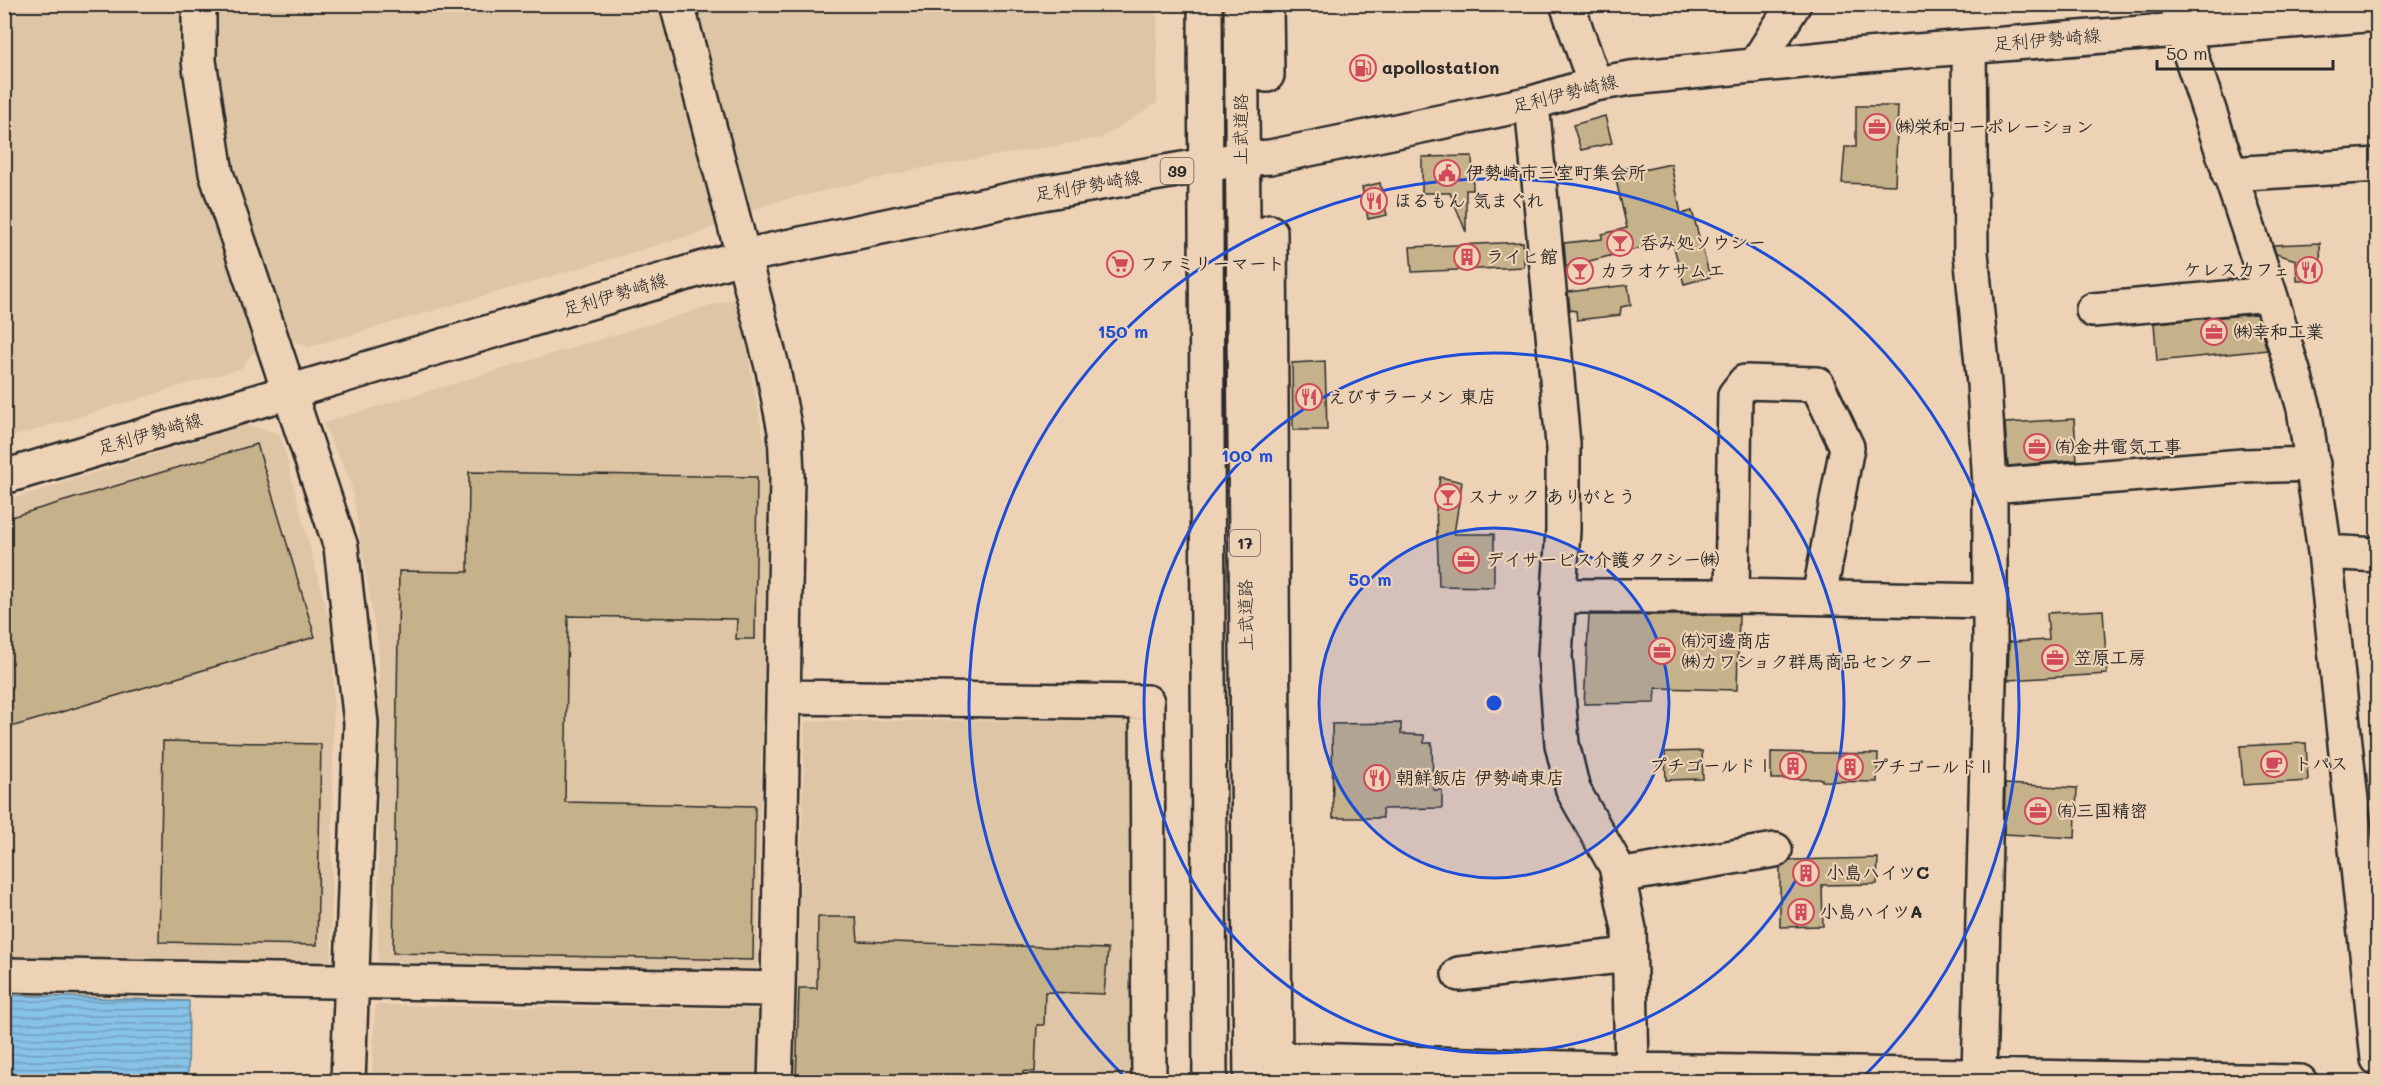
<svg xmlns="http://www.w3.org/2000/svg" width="2382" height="1086" font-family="Mali,'Klee One',sans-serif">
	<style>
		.built { fill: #dec5a6 }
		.water { fill: url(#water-rules); stroke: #62869c; stroke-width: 1.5 }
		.building { fill: #c5b18a; stroke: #2b2b2b; stroke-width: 1.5 }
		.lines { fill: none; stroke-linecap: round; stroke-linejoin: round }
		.minor-casing { stroke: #2b2b2b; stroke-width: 38 }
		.major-casing { stroke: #2b2b2b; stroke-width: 38 }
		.highway-casing { stroke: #2b2b2b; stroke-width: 38 }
		.minor { stroke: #eed2b5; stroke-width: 33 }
		.major { stroke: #eed2b5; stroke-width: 33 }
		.highway { stroke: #eed2b5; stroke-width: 33 }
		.ring { fill: none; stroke: #1d4ed8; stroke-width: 3 }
		.labels { text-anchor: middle; stroke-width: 4.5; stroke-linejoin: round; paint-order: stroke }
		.shield { fill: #eed2b5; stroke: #665d54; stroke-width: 1.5 }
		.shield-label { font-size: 16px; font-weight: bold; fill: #2b2b2b }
		.street-label { font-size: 18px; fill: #2b2b2b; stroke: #eed2b5 }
		.poi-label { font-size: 18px; font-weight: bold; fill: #2b2b2b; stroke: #eed2b5; text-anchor: start }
		.centre { fill: #1d4ed8; stroke: #eed2b5; stroke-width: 3 }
		.ring-label { font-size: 18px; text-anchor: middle; font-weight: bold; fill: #1d4ed8; stroke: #eed2b5; stroke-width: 4.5; stroke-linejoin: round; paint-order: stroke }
	</style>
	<defs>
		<pattern id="water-rules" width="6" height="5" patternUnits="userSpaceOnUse" patternTransform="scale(1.5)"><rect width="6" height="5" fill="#87c2e7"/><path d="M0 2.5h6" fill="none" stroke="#6f9ebb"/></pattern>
	</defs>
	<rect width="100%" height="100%" fill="#eed2b5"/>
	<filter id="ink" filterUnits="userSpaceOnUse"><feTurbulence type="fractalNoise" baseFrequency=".0167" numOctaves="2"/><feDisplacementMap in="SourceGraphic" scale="12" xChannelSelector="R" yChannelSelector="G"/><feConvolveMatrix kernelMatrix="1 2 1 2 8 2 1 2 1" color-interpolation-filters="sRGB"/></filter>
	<g filter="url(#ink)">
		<path class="built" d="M5,5H1157V103L1101,138L917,169L771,203L699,233L309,347L285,337L255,350L241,368L5,439Z
			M737,298L768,462L757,971L378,962L379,653L351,483L323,423Z
			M246,425L280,434L334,638L331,965L5,958V501Z
			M1134,720L1136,1081L795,1082L805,721Z
			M375,1005L760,1009L757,1081H372Z"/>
		<path class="water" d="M5,995L189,1001L188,1081H5Z"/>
		<path class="building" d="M1856,106H1898L1895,185L1842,183L1845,147H1856Z
			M1605,116L1612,143L1581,150L1573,125Z
			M1472,156L1473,190H1466V232L1450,193H1422V157Z
			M1671,164L1681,214L1692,211L1710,277L1684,284L1672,240L1566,267L1564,243L1602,239V234L1627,228L1614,171L1637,166L1638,171Z
			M1380,183L1387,215L1368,219L1362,187Z
			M1523,242L1524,267L1412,272L1410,247Z
			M2320,243L2321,280L2297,281L2296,260L2276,254L2273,245Z
			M1628,285L1631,305L1621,307L1620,315L1577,320L1576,311L1570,310L1568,292Z
			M2256,314L2267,350L2157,361L2154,323Z
			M1325,361L1327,430H1293L1292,363Z
			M2074,419L2077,460L2008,466L2005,423Z
			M257,444L315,637L4,729V519Z
			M469,472L757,477L755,639H736L737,619L568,616L565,802L755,806L753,960L393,953L399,571L468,572Z
			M1440,477L1462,482L1454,534H1494V587L1439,586L1436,504Z
			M2103,610L2107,674L2008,680L2009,642L2049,640L2047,613Z
			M1589,615H1739L1737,690L1656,688L1655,703L1584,704Z
			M1401,723V734L1424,735V743H1432L1433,790H1442V808L1382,809L1383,818H1333L1332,724Z
			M163,741L321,744L317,945L159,942Z
			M2306,743L2308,781L2243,785L2240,746Z
			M1702,751L1703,779L1666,780L1665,752Z
			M1771,752L1878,754L1877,782L1822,781V779H1771Z
			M2005,784L2077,788L2075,838L2004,834Z
			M1878,858L1877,884L1822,885L1823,926L1780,927V868L1790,860Z
			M818,917H856L858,941L1108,949L1104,994L1045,992L1044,1025H1037L1035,1072L1023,1071V1082H796L799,988H817Z"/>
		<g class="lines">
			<defs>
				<path id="minor" d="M199,4V61L216,173L341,547L361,723L348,1082
					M677,4L773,370L785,431L787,476L778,989L775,1082
					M1266,4L1267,75
					M1567,4L1595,84
					M2178,4L2182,29L2270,294L2304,408L2325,552L2378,1059
					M1969,47L1971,253L1984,384L1990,486V643L1979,1076
					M1755,66L1794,4
					M1532,103L1563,444V530L1555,656L1562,744L1573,790L1616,866L1629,929L1632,1070
					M2229,174L2378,165
					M1270,232L1275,1082
					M2093,310L2270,294
					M1990,486L2243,466L2313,464
					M2325,552L2378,555
					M1558,596H1732L1990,601
					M1732,596L1735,395L1745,382L1817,384L1847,447L1819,597
					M783,697L1147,702L1149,1082
					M1618,876L1775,850
					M1459,974L1629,955
					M4,975L778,989
					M1275,1059L1632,1070L2300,1082"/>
				<path id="major" d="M4,477L744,256L1042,193L1241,159L1270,157L1532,103L1595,84L1631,78L1842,57L2378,14"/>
				<path id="highway" d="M1205,4L1210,1082
					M1241,4L1251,1082"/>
			</defs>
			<use href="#minor" class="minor-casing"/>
			<use href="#major" class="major-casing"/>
			<use href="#highway" class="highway-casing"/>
			<use href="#minor" class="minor"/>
			<use href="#major" class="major"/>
			<use href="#highway" class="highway"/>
		</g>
	</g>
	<circle cx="1494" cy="703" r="175" fill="#1d4ed8" fill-opacity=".12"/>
	<g class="ring">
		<circle cx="1494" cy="703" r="175"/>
		<circle cx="1494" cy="703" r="350"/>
		<path d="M1129 1081A525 525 0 1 1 1859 1081"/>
	</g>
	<defs>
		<symbol id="fuel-ring" viewBox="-11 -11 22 22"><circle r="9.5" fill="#eed2b5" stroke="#d1495b" stroke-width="1.5"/><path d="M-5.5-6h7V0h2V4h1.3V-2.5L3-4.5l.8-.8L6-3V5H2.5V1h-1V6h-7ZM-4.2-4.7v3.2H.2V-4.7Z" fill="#d1495b"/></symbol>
		<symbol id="office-ring" viewBox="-11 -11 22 22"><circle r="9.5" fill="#eed2b5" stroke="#d1495b" stroke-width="1.5"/><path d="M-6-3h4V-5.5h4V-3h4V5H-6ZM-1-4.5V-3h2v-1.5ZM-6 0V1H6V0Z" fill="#d1495b"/></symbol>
		<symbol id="civic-ring" viewBox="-11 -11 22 22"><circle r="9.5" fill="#eed2b5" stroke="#d1495b" stroke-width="1.5"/><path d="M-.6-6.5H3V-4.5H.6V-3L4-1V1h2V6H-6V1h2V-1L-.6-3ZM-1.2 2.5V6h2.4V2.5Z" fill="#d1495b"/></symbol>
		<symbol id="restaurant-ring" viewBox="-11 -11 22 22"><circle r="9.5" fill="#eed2b5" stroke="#d1495b" stroke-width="1.5"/><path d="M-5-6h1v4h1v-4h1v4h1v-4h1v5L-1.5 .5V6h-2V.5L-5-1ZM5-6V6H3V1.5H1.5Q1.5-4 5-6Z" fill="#d1495b"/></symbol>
		<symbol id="bar-ring" viewBox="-11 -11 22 22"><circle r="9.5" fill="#eed2b5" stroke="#d1495b" stroke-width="1.5"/><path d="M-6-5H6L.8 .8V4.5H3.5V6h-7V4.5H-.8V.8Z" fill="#d1495b"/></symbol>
		<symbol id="building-ring" viewBox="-11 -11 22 22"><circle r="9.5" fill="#eed2b5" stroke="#d1495b" stroke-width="1.5"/><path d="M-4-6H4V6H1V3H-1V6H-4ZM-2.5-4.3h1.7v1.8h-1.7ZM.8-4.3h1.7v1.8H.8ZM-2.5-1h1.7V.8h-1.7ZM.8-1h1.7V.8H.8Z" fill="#d1495b"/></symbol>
		<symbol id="supermarket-ring" viewBox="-11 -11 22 22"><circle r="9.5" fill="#eed2b5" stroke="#d1495b" stroke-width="1.5"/><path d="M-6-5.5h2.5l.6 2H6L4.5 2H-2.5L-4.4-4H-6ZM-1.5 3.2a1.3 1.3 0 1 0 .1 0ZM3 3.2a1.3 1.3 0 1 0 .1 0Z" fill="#d1495b"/></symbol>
		<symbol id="cafe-ring" viewBox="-11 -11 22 22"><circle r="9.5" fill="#eed2b5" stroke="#d1495b" stroke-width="1.5"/><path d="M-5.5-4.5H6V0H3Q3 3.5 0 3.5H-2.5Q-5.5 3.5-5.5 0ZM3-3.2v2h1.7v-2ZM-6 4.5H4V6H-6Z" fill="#d1495b"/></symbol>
	</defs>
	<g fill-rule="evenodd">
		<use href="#fuel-ring" x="1348" y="53" width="30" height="30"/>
		<use href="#office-ring" x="1862" y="112" width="30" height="30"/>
		<use href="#civic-ring" x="1432" y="158" width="30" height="30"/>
		<use href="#restaurant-ring" x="1359" y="186" width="30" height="30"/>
		<use href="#bar-ring" x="1605" y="228" width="30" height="30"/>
		<use href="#building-ring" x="1452" y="242" width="30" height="30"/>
		<use href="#supermarket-ring" x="1105" y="249" width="30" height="30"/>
		<use href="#restaurant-ring" x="2294" y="255" width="30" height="30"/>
		<use href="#bar-ring" x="1565" y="256" width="30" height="30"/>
		<use href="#office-ring" x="2199" y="317" width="30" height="30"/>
		<use href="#restaurant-ring" x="1294" y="382" width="30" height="30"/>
		<use href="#office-ring" x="2022" y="432" width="30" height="30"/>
		<use href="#bar-ring" x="1433" y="482" width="30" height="30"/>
		<use href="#office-ring" x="1451" y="545" width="30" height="30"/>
		<use href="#office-ring" x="1647" y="636" width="30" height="30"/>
		<use href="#office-ring" x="2040" y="643" width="30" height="30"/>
		<use href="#cafe-ring" x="2259" y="749" width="30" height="30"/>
		<use href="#building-ring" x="1778" y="751" width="30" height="30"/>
		<use href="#building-ring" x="1835" y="752" width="30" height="30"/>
		<use href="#restaurant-ring" x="1362" y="763" width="30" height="30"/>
		<use href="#office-ring" x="2023" y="796" width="30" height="30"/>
		<use href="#building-ring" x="1791" y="858" width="30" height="30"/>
		<use href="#building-ring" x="1786" y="897" width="30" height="30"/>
	</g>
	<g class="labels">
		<g class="shield">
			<rect x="1160.5" y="158" width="33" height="26" rx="4.5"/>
			<rect x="1230" y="530" width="30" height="26" rx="4.5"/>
		</g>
		<g class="shield-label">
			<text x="1177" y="177">39</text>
			<text x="1245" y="549">17</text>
		</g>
		<g class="street-label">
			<text transform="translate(2047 40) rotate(-5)" y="6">足利伊勢崎線</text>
			<text transform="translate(1565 94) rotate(-14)" y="6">足利伊勢崎線</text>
			<text transform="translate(1241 129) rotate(-90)" y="6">上武道路</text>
			<text transform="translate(1088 186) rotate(-10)" y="6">足利伊勢崎線</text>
			<text transform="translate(615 295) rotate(-17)" y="6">足利伊勢崎線</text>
			<text transform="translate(150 434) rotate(-16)" y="6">足利伊勢崎線</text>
			<text transform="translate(1246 615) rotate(-91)" y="6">上武道路</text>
		</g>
		<g class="poi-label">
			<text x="1382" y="74">apollostation</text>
			<text x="1896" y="133">㈱栄和コーポレーション</text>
			<text x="1466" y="179">伊勢崎市三室町集会所</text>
			<text x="1394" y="207">ほるもん 気まぐれ</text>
			<text x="1640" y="249">呑み処ソウシー</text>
			<text x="1486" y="263">ライヒ館</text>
			<text x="1140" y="270">ファミリーマート</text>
			<text x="2290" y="276" text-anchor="end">ケレスカフェ</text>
			<text x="1600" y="277">カラオケサムエ</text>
			<text x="2234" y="338">㈱幸和工業</text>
			<text x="1328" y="403">えびすラーメン 東店</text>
			<text x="2056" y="453">㈲金井電気工事</text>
			<text x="1468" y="503">スナック ありがとう</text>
			<text x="1486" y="566">デイサービス介護タクシー㈱</text>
			<text x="1682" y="647">㈲河邊商店<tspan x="1682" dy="21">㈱カワショク群馬商品センター</tspan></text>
			<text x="2074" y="664">笠原工房</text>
			<text x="2294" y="770">トパス</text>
			<text x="1774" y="772" text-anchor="end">プチゴールドⅠ</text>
			<text x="1870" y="773">プチゴールドⅡ</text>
			<text x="1396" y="784">朝鮮飯店 伊勢崎東店</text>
			<text x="2058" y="817">㈲三国精密</text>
			<text x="1826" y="879">小島ハイツC</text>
			<text x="1820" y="918">小島ハイツA</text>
		</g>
	</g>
	<circle cx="1494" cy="703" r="9" class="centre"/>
	<g class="ring-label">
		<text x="1123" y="338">150 m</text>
		<text x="1247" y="462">100 m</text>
		<text x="1370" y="586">50 m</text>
	</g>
	<rect width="2382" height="1086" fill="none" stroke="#eed2b5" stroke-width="24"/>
	<rect x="12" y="12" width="2358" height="1062" fill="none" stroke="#2b2b2b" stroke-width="2" filter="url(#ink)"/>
	<path d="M2157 60v9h176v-9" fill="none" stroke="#2b2b2b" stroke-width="3"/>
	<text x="2166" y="60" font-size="18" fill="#2b2b2b" stroke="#eed2b5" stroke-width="4.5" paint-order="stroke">50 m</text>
</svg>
